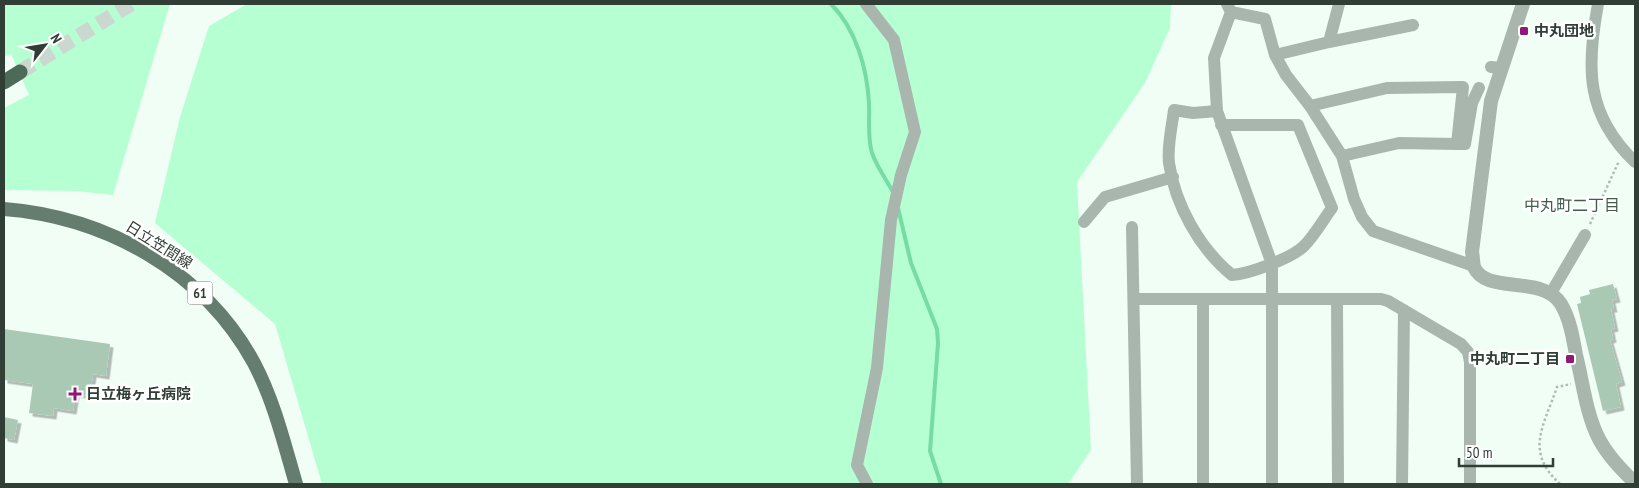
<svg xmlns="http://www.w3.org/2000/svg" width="1639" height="488" font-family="'PT Sans Narrow','Noto Sans JP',sans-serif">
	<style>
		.green { fill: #b6ffd3 }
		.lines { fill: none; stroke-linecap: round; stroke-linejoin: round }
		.stream { stroke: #77dba4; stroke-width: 4 }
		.building { fill: #aac9b5; filter: url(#shadow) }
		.motorway-tunnel { stroke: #cbd8cf; stroke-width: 15; stroke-dasharray: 15 8; stroke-linecap: butt }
		.path { stroke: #afbcb4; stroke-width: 2.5; stroke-dasharray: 2.5 2.5; stroke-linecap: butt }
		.minor { stroke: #a9b6ad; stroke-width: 12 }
		.tertiary { stroke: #a9b6ad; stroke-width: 14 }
		.primary { stroke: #657d6e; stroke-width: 14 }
		.motorway { stroke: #4d6958; stroke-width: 15 }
		.poi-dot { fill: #8f1877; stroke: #fff; stroke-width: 2 }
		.labels { text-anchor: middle; stroke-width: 5; stroke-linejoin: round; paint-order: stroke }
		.shield { fill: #fff; stroke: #6f7872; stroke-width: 1 }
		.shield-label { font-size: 14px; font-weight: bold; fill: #313e36 }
		.poi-label { font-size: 15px; font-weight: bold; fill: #313e36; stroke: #fff; text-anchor: start }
		.street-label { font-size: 15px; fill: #313e36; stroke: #fff }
		.neighbourhood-label { font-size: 16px; fill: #415d4c; stroke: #fff }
	</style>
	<defs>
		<filter id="shadow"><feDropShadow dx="3.5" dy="3.5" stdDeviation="0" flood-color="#0004"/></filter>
	</defs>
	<rect width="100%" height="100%" fill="#f1fef5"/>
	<path class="green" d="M4,4H170L113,195L76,191L4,190V108L29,95L11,54L4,57Z
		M247,4H1171L1170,28L1145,83L1077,182L1091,450L1068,484H322L275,324L155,223L180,117L209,26Z"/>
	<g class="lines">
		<path class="stream" d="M831,4C856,29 867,68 869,103C870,119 867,136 872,153C877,167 887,181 894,194
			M898,208L911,263L937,329L938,343L930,451L941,484"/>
	</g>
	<path class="building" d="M1613,284L1617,299L1612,300L1614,309H1611L1615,328L1611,329L1613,339L1610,340L1622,382L1616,384L1621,407L1603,411L1577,304L1581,303L1580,297L1590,294L1589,290Z
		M4,329L110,344L106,376L93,374L90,396L76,394L73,411L54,408L53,416L29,413L33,384L4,380Z
		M4,417L18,420L14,440L4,438Z"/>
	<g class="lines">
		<path class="motorway-tunnel" d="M20,72L131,4"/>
		<path class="path" d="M1590,224L1619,161
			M1560,484C1524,451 1544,426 1557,387L1571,384"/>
		<path class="minor" d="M866,4L894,40L915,132L901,175L891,220L877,368L857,465L867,484
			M1227,4L1231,12L1214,58L1217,111L1272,264V484
			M1339,4L1329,42L1275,55L1286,75L1310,106L1342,156L1354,199L1362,217L1373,231L1474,266
			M1598,4C1586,68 1586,115 1635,162
			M1231,12L1265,19L1275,55
			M1329,42L1413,25
			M1491,67L1501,68
			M1310,106L1387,88L1463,87L1457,144L1399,143L1342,156
			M1217,111L1193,113L1174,110C1172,126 1167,147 1169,163C1175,205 1200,249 1232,275C1249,274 1292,258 1304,246C1315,235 1323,220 1332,208L1298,125H1221
			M1457,144H1465L1472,103L1479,88
			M1084,222L1105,197L1173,177
			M1132,227L1137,484
			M1551,293L1585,235
			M1134,299H1381L1388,301L1461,344L1468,352L1470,362V484
			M1337,300L1338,484
			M1203,484V301
			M1402,484L1404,310"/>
		<path class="tertiary" d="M1523,4L1491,101L1472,252C1473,256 1473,263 1474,267C1486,295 1542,274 1561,304C1570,319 1573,338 1576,355C1583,382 1586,414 1599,439C1608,456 1622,470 1635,483"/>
		<path class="primary" d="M4,209C106,217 204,271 254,363C274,401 284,443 296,484"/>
		<path class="motorway" d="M4,82L20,72"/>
	</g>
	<g class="poi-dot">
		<rect x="1519" y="26" width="10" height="10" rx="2.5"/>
		<rect x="1565" y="354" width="10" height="10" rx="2.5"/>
		<path d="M72.5 386.5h5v5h5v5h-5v5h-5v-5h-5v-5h5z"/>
	</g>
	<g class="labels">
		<rect class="shield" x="187.5" y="281.5" width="25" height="23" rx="4"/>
		<g class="shield-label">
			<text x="200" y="298">61</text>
		</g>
		<g class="poi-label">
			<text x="1534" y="36">中丸団地</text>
			<text x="1560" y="364" text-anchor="end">中丸町二丁目</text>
			<text x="86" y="399">日立梅ヶ丘病院</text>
		</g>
		<g class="street-label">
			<text transform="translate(159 245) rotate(32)" y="5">日立笠間線</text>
		</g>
		<g class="neighbourhood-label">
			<text x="1572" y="211">中丸町二丁目</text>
		</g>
	</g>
	<rect width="1639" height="488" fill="none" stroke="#313e36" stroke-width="10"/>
	<g transform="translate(45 45) rotate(59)" stroke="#ffffff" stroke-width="4" paint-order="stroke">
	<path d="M0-4L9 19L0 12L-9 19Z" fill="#313e36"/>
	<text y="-8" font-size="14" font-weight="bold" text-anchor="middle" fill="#313e36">N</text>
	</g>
	<path d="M1459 458v8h94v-8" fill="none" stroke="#313e36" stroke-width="2.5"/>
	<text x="1466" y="458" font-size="15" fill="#313e36" stroke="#ffffff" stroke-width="4" paint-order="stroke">50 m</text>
</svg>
